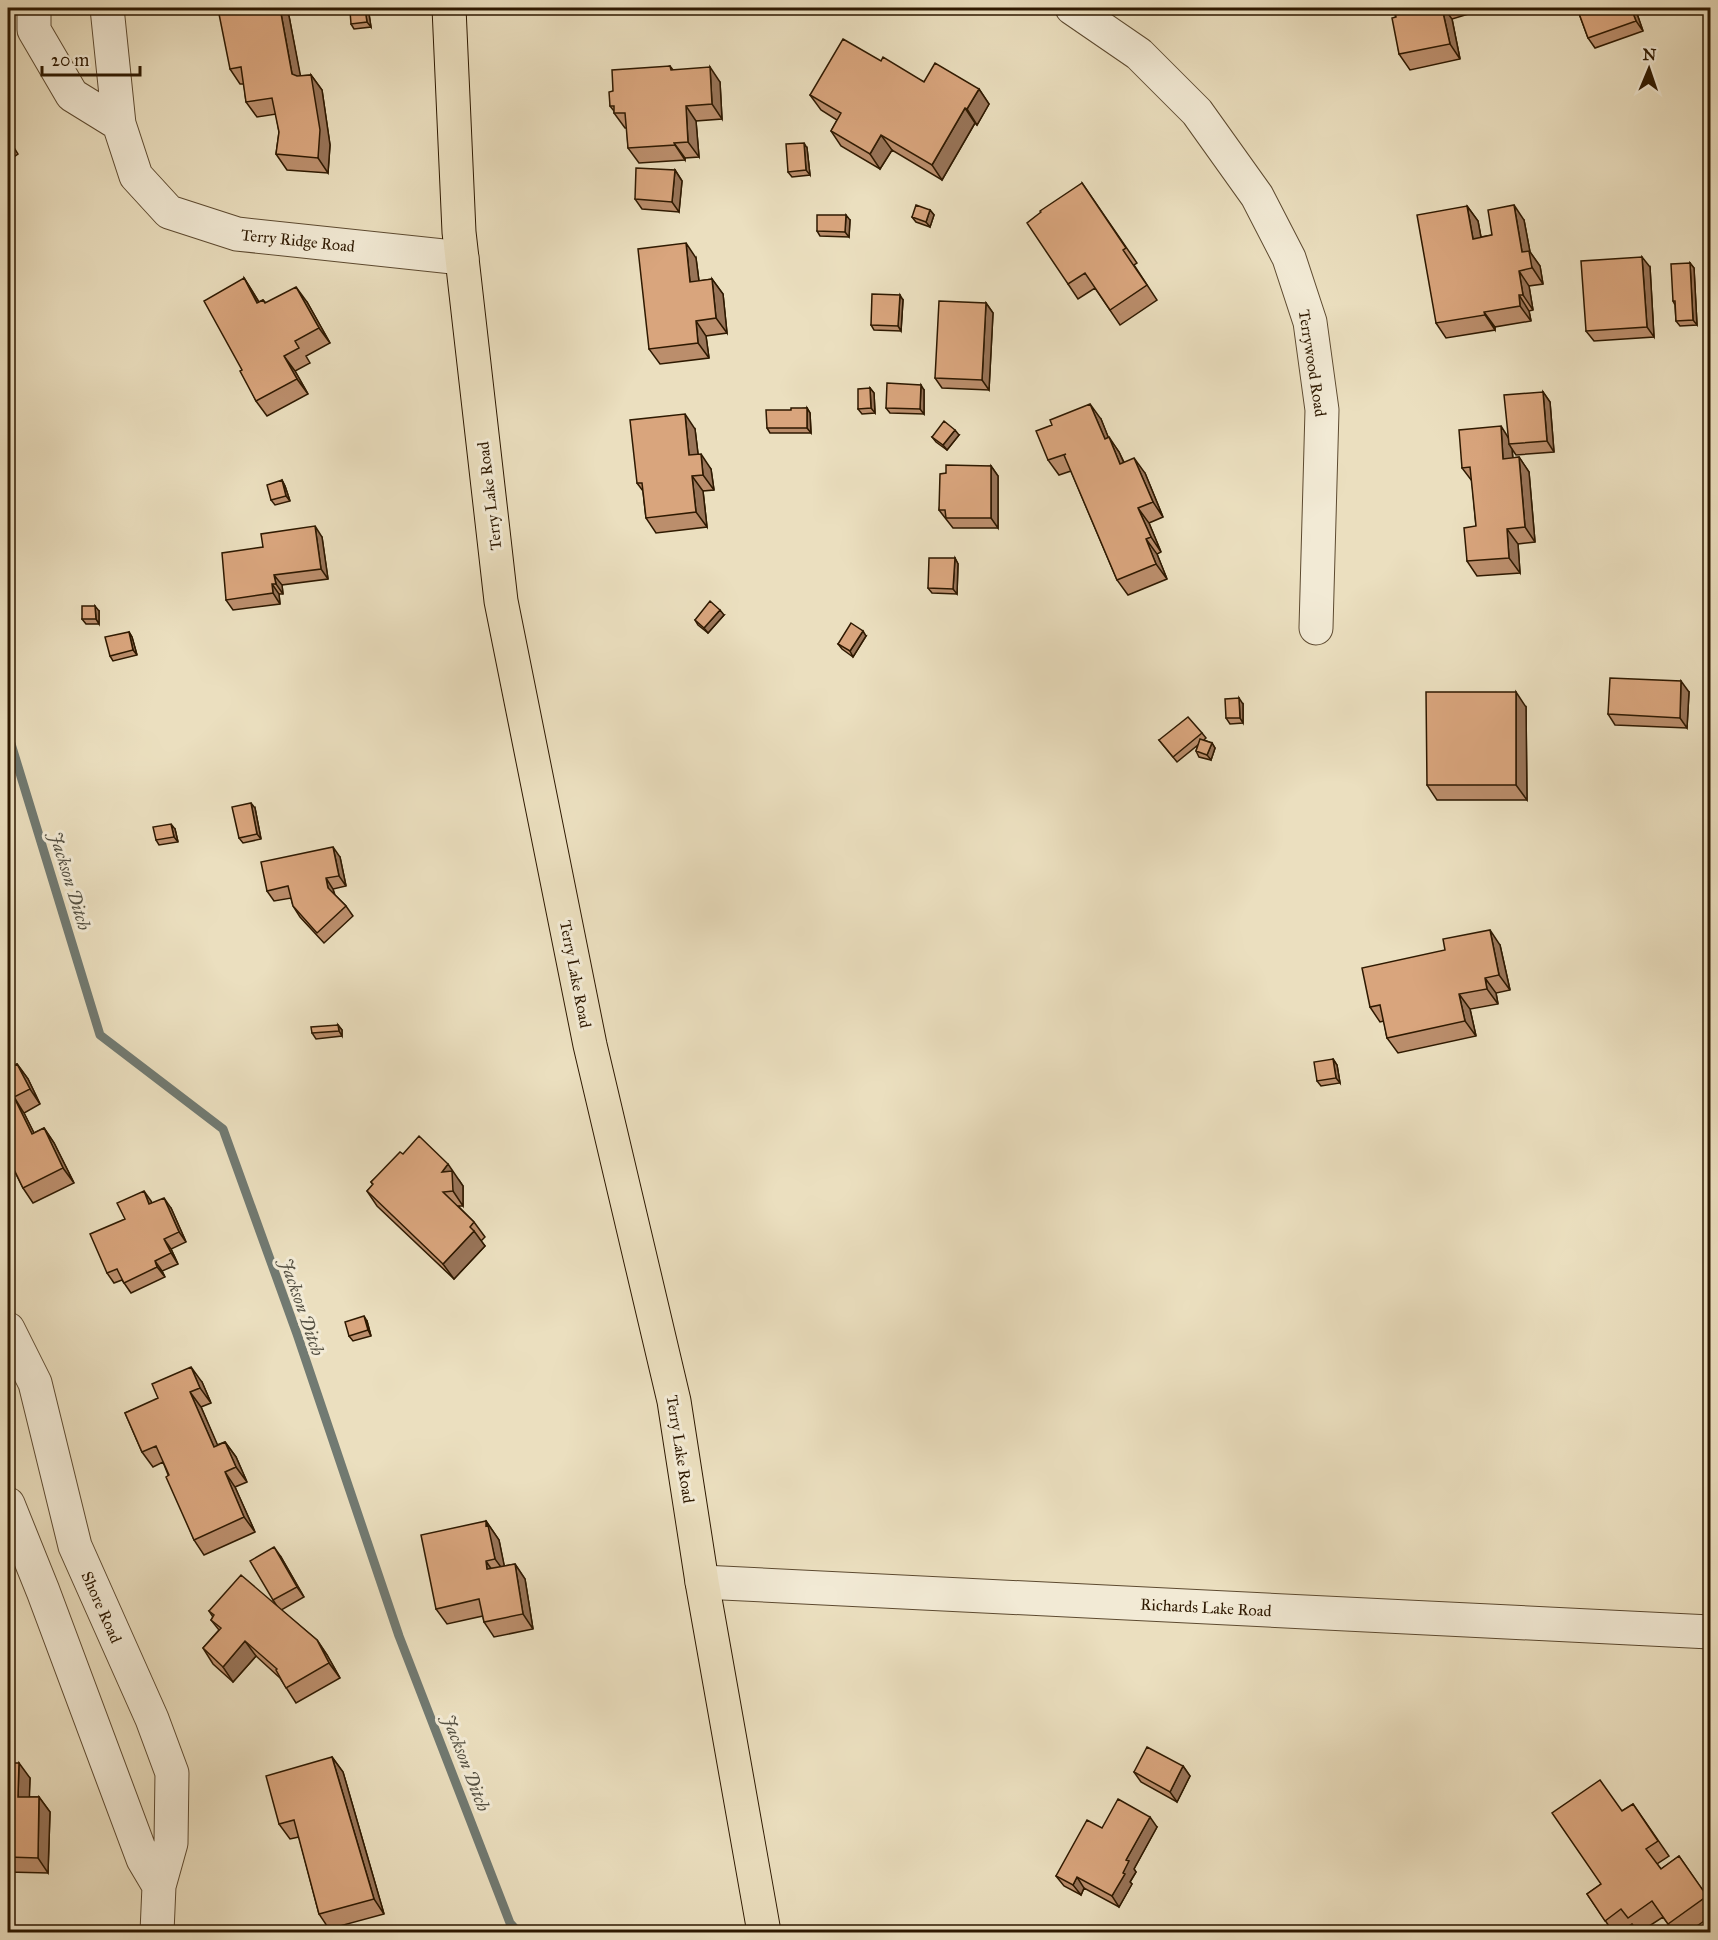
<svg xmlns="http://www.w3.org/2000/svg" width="1718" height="1940" font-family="'IM FELL Great Primer',serif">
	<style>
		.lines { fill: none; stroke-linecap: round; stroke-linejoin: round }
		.stream { stroke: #717a72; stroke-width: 9 }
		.minor-casing { stroke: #5d4a30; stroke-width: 35 }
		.major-casing { stroke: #2e1901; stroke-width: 35 }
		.minor { stroke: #f2ead5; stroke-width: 33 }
		.major { stroke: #ebdfbf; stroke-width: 33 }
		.wall { fill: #bb8e6c; stroke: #2e1901; stroke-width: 1.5 }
		.shaded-wall { fill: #987458; stroke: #2e1901; stroke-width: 1.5 }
		.building { fill: #d9a57d; stroke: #2e1901; stroke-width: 1.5 }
		.labels { text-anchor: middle; stroke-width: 6; stroke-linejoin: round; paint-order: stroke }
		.street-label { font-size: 16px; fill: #2e1901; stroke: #f2ead5 }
		.water-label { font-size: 18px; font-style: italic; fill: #555143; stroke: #f2ead5 }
	</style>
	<rect width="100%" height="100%" fill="#ebdfbf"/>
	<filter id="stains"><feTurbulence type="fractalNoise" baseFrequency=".00333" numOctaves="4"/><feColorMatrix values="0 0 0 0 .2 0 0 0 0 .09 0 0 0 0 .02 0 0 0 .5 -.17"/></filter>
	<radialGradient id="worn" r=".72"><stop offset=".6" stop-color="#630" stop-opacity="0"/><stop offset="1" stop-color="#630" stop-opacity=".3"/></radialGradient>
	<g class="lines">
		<path class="stream" d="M8,734L100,1035L223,1129L297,1334L399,1636L510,1923L518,1932"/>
		<defs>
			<path id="minor" d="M34,8V30L72,95L119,124
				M107,8L119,124L136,176L169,212L237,234L462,258
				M1072,8L1139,54L1197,112L1257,196L1289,258L1310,322L1322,410L1316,628
				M8,1329L35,1383L75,1546L152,1719L172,1773L171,1843L159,1886L157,1932
				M8,1504L43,1591L143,1859L159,1886
				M702,1582L1710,1632"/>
			<path id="major" d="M449,8L459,232L501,601L590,1045L674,1401L702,1582L764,1932"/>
		</defs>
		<use href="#minor" class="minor-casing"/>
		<use href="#major" class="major-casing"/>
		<use href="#minor" class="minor"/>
		<use href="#major" class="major"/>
	</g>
	<path class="wall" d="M237,8H283L289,16L300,76L311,75L322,90L330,145L328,173L287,170L276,154L279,132L276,114L257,117L246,102L244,84H240L230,69Z
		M1387,8H1485V9L1452,19L1460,59L1410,70L1399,54L1395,12L1391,13Z
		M1577,8H1635L1643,31L1595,48L1588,38Z
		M365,9L369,14L371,27L354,29L351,24Z
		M881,61L924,82L979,89L989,104L977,125L975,123L942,180L892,150L880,169L841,146L831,131L837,120L821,110L810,95Z
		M670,66L673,70L720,82L722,119L696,121L699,157L685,158V160L639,163L628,148L627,128H625L614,113V111L610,106L613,91Z
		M8,138L18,154L8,161Z
		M807,148L810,175L792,177L788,172Z
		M675,170L682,181L679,212L642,209L635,199Z
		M1082,183L1137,263L1134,265L1157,300L1120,325L1095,288L1078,299L1068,284Z
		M1467,206L1478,221L1481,237L1492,235L1524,220L1530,252L1540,266L1543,284L1529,286L1533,310L1529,311L1531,321L1495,327V330L1446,338L1436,323Z
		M930,210L934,215L930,227L916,222L912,217Z
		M850,220L849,237L820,236L817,231Z
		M696,258L699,281L712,279L723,294L727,333L706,336L709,358L660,364L649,349Z
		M1690,263L1694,268L1697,325L1680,326L1676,321L1675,305L1673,301Z
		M1650,267L1654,337L1594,341L1586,331Z
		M244,278L259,302L263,300L266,303L307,302L330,343L306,356L310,363L295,371L308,394L267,416L256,401L242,370Z
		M903,300L901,331L874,330L871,325Z
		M986,303L993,313L989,390L942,388L935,378Z
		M870,388L874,393L875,413L862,414L858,409Z
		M924,390V414L890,413L886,408Z
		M1543,392L1550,402L1554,452L1516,455L1512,449L1513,458L1519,457L1529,472L1535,542L1518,544L1520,573L1477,576L1467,561L1476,526L1472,481L1462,468L1508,437Z
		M807,408L810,413L811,433H770L767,428L791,410Z
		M1101,419L1108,437L1119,452L1124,462L1145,473L1163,517L1149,523L1161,552L1157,554L1167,579L1128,595L1117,580L1071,471L1059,475L1048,460Z
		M695,429L698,454L711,469L714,490L703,491L707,527L656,533L646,518L643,491L637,483Z
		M959,435L947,450L936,442L932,437Z
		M991,466L998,476V528H953L939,510L946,473Z
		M282,480L285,486L290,501L275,505L271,500Z
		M322,537L328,579L282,585L283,594H279L280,604L233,610L226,600L263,547Z
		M955,558L958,564L957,594L932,593L928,588Z
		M99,611V624H86L82,619Z
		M724,615L708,633L698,625L695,620Z
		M129,632L132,637L137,655L113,661L110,656Z
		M866,636L853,657L842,649L838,644Z
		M1689,692L1687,728L1615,725L1608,714Z
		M1243,704V723L1230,724L1226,718Z
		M1526,707L1527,800H1437L1427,785Z
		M1202,733L1206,738L1204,740L1212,743L1215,748L1211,760L1199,757L1196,751L1198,745L1177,762L1159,740Z
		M255,808L261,839L243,843L239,838Z
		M175,829L178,842L159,845L156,840Z
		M340,857L346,886L333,889L335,895L346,906L353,916L324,943L300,917L293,906L291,898L274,901L267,891Z
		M1500,945L1510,990L1496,993L1498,1004L1470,1009L1476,1036L1398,1053L1387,1038L1384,1021L1380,1022L1370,1007Z
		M338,1025L342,1030V1036L316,1039L312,1033Z
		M1333,1059L1337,1065L1340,1083L1321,1086L1317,1081Z
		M17,1064L28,1079L40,1104L24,1113L34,1133L44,1128L54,1143L74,1183L33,1203L23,1188L9,1160H8V1068Z
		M403,1154L459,1180L463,1186V1206H458L474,1222L485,1237L481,1241L485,1246L454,1279L377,1206L367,1191L373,1185L371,1182Z
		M152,1203L171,1208L186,1242L171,1249L178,1264L162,1271L165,1277L131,1293L122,1280L114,1283L107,1273L125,1219Z
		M367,1321L371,1336L353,1341L349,1336Z
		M202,1382L211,1403L201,1407L217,1445L225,1442L236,1457L247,1482L235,1487L255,1532L204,1555L194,1540L163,1462L153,1467L142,1452L125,1413Z
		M486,1521L499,1540L504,1566L515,1564L525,1579L533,1629L494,1637L484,1622L483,1616L447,1624L436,1609Z
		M281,1557L304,1597L281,1610L317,1640L327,1655L340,1678L296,1703L280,1678L256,1656L233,1682L213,1664L203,1648L219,1630L211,1620L213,1617L209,1611L277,1606L273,1600Z
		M8,1740V1761L30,1778L29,1797H39L50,1812L48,1873L8,1872Z
		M332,1757L343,1772L384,1914L329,1929L319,1914L299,1837L290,1839L279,1824Z
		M1183,1766L1190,1776L1177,1802L1141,1782L1134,1772Z
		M1633,1804L1669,1856L1657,1864L1661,1869L1679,1856L1710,1901V1917L1688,1932H1674L1663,1917L1640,1932H1638L1632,1924L1620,1932H1613L1587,1894L1601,1884L1622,1811Z
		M1157,1827L1134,1869L1136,1872L1130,1882L1132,1884L1119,1907L1084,1888L1081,1895L1064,1886L1056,1876L1102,1828Z"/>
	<path class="shaded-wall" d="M280,8H283L289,16L303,89L292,74Z
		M1442,8H1444L1452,19L1460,59L1450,44Z
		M1631,8H1635L1643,31L1636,21Z
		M365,9L369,14L371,27L367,22Z
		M710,67L720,82L722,119L712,104Z
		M311,75L322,90L330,145L328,173L318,158Z
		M979,89L989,104L977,125L967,109Z
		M686,106L696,121L699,157L688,142Z
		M965,108L975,123L942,180L932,165Z
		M881,135L892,150L880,169L870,154Z
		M674,143L685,158V160L675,145Z
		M804,143L807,148L810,175L806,170Z
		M675,170L682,181L679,212L672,202Z
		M1514,205L1524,220L1530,252L1540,266L1543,284L1522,252Z
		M1467,206L1478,221L1484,254L1473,239Z
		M930,210L934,215L930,227L926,222Z
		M846,215L850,220L849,237L845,232Z
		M686,243L696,258L701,297L690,282Z
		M1642,257L1650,267L1654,337L1647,327Z
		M1690,263L1694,268L1697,325L1693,320Z
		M1519,271L1529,286L1533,310L1523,295Z
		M244,278L254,294L268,318L257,303Z
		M712,279L723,294L727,333L716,318Z
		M296,287L307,302L330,343L319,328Z
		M900,295L903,300L901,331L898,326Z
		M1519,295L1529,311L1531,321L1520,306Z
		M986,303L993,313L989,390L982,380Z
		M1484,312L1495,327V330L1485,315Z
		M696,321L706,336L709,358L698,343Z
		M284,356L295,371L308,394L297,379Z
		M921,385L924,390V414L920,409Z
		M870,388L874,393L875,413L871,408Z
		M1543,392L1550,402L1554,452L1547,441Z
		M1090,404L1101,419L1115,454L1105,439Z
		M807,408L810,413L811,433L807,428Z
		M685,414L695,429L700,470L689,455Z
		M1501,426L1511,442L1509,444L1512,449L1514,474L1503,459Z
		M955,430L959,435L947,450L943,445Z
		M1109,437L1119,452L1131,479L1120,464Z
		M701,454L711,469L714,490L703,475Z
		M1519,457L1529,472L1535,542L1525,527Z
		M1134,458L1145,473L1163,517L1153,502Z
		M991,466L998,476V528L991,518Z
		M692,476L703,491L707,527L696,512Z
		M282,480L285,486L290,501L286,496Z
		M1138,508L1149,523L1161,552L1151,537Z
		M315,526L322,537L328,579L321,569Z
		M1507,529L1518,544L1520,573L1509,558Z
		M1146,539L1157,554L1167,579L1156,564Z
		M955,558L958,564L957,594L953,589Z
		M274,575L282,585L283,594L276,584Z
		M272,584L279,594L280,604L273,593Z
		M95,606L99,611V624L96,619Z
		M720,610L724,615L708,633L704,628Z
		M863,631L866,636L853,657L850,651Z
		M129,632L132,637L137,655L133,650Z
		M1681,681L1689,692L1687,728L1680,718Z
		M1516,692L1526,707L1527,800L1516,785Z
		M1239,698L1243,704V723L1240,718Z
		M1212,743L1215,748L1211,760L1207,755Z
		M251,803L255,808L261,839L257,834Z
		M171,824L175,829L178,842L174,837Z
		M333,847L340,857L346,886L339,876Z
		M326,878L333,889L335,898L328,888Z
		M1490,930L1500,945L1510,990L1499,975Z
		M1485,978L1496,993L1498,1004L1487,989Z
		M1459,994L1470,1009L1476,1036L1465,1021Z
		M338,1025L342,1030V1036L339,1031Z
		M1333,1059L1337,1065L1340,1083L1336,1078Z
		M17,1064L28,1079L40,1104L30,1089Z
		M14,1097L24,1113L42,1149L32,1134Z
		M44,1128L54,1143L74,1183L63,1168Z
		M448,1164L463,1186V1206L453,1191L442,1172Z
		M144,1191L151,1201L157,1214L149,1204Z
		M164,1198L171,1208L186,1242L179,1232Z
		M474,1231L485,1246L454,1279L443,1264Z
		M164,1239L171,1249L178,1264L171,1253Z
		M155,1261L162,1271L165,1277L157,1267Z
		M364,1316L367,1321L371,1336L368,1330Z
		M191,1367L202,1382L211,1403L200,1388Z
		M190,1392L201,1407L225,1462L214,1447Z
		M225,1442L236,1457L247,1482L236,1467Z
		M225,1472L235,1487L255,1532L244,1517Z
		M486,1521L499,1540L506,1574L495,1559Z
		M274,1547L281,1557L304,1597L297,1587Z
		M486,1561L496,1576L487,1569Z
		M515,1564L525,1579L533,1629L523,1614Z
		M317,1640L327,1655L340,1678L329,1663Z
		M245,1641L256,1656L233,1682L223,1667Z
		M332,1757L343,1772L384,1914L374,1899Z
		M19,1763L30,1778L29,1812L18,1797Z
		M1183,1766L1190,1776L1177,1802L1170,1792Z
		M39,1797L50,1812L48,1873L38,1858Z
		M1150,1817L1157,1827L1134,1869L1136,1872L1130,1882L1132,1884L1119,1907L1112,1896L1123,1873L1126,1860Z
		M1077,1877L1084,1888L1081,1895L1073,1885Z"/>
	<path class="building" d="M237,8H280L292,74L297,76L311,75L320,130L318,158L276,154L279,132L272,98L246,102L241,67L230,69L219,14L238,11Z
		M1394,8H1442L1450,44L1399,54L1392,18L1396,17Z
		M1577,8H1631L1636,21L1588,38Z
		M365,9L367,22L351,24L350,11Z
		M843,39L881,61L883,57L924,82L935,63L979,89L967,109L965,108L932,165L881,135L870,154L831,131L841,113L810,95Z
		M670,66L671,70L710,67L712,104L686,106L688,142L674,143L675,145L628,148L625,113H614V106H610L609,92L613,91L612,70Z
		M804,143L806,170L788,172L786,144Z
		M636,168L675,170L672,202L635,199Z
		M1082,183L1126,248L1123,250L1147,285L1110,310L1085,273L1068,284L1027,223L1041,212L1040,211Z
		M916,205L930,210L926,222L912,217Z
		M1514,205L1522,252L1529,251L1532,268L1519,271L1523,295H1519L1520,306L1484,312L1485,315L1436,323L1417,215L1467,206L1473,239L1492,235L1488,210Z
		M817,215H846L845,232L817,231Z
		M686,243L690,282L712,279L716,318L696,321L698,343L649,349L638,249Z
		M1642,257L1647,327L1586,331L1581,261Z
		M1690,263L1693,320L1676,321L1675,301H1673L1671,264Z
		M244,278L257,303L263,300L265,303L296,287L319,328L295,341L299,348L284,356L297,379L256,401L240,371L242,370L204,301Z
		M872,294L900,295L898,326L871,325Z
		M939,301L986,303L982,380L935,378Z
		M887,383L921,385L920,409L886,408Z
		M870,388L871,408L858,409V389Z
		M1543,392L1547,441L1509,444L1504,395Z
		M1090,404L1105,439L1109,437L1120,464L1134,458L1153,502L1138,508L1151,537L1146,539L1156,564L1117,580L1064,455L1066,454L1048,460L1036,431L1052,425L1050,420Z
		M791,408H807V428H767L766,410H791Z
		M685,414L689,455L701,454L703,475L692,476L696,512L646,518L642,483H637L630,420Z
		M944,421L955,430L943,445L932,437Z
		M1501,426L1503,459L1519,457L1525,527L1507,529L1509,558L1467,561L1464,528L1476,526L1470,467L1462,468L1459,430Z
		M946,465L991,466V518H946L945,510H939L940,474L946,473Z
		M282,480L286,496L271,500L267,485Z
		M315,526L321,569L274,575L276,584H272L273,593L226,600L222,553L263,547L261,534Z
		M929,558H955L953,589L928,588Z
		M710,601L720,610L704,628L695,620Z
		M82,606H95L96,619H82Z
		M851,623L863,631L850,651L838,644Z
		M129,632L133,650L110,656L105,637Z
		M1610,678L1681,681L1680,718L1608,714Z
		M1426,692H1516V785H1427Z
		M1239,698L1240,718H1226L1225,699Z
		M1188,717L1202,733L1173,757L1159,740Z
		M1200,739L1212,743L1207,755L1196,751Z
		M251,803L257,834L239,838L232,807Z
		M171,824L174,837L156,840L153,827Z
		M333,847L339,876L326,878L328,888L346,906L317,933L293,906L288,886L267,891L261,862Z
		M1490,930L1499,975L1485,978L1487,989L1459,994L1465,1021L1387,1038L1380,1005L1370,1007L1362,968L1445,950L1443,939Z
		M338,1025L339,1031L312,1033L311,1027Z
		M1333,1059L1336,1078L1317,1081L1314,1062Z
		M17,1064L30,1089L14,1097L32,1134L44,1128L63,1168L23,1188L8,1157V1068Z
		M419,1136L448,1164L442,1172L452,1171L453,1191L443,1192L474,1222L470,1227L474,1231L443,1264L367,1191L373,1184L371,1182L400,1152L403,1154Z
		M144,1191L149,1204L164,1198L179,1232L164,1239L171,1253L155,1261L157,1267L124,1283L117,1269L107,1273L90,1234L125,1219L117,1203Z
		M364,1316L368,1330L349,1336L345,1322Z
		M191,1367L200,1388L190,1392L214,1447L225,1442L236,1467L225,1472L244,1517L194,1540L166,1477L169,1475L156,1446L142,1452L125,1413L158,1398L152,1384Z
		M486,1521V1526L488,1525L495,1559L486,1561L487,1569L515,1564L523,1614L484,1622L479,1599L436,1609L421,1535Z
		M274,1547L297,1587L273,1600L250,1561Z
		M241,1575L317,1640L329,1663L286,1688L276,1670L277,1669L245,1641L223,1667L203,1648L221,1628L211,1620L214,1615L209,1611Z
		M1147,1747L1183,1766L1170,1792L1134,1772Z
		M332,1757L374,1899L319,1914L294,1820L279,1824L266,1776Z
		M8,1761L10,1763H19L18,1797H39L38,1858L8,1857Z
		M1600,1780L1622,1811L1633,1804L1658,1841L1646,1849L1661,1869L1679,1856L1707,1896L1668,1924L1652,1901L1628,1918L1621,1909L1605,1921L1587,1894L1601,1884L1552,1813Z
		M1118,1799L1150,1817L1126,1860L1129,1861L1123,1873L1125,1874L1112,1896L1077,1877L1073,1885L1056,1876L1087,1820L1102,1828Z"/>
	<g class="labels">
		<g class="street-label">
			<text transform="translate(298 240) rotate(6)" y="6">Terry Ridge Road</text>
			<text transform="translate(1313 363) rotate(81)" y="6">Terrywood Road</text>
			<text transform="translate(489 496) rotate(-97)" y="6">Terry Lake Road</text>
			<text transform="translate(576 974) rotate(79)" y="6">Terry Lake Road</text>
			<text transform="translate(681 1449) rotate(81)" y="6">Terry Lake Road</text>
			<text transform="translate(102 1607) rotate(66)" y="6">Shore Road</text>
			<text transform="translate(1206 1607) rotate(3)" y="6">Richards Lake Road</text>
		</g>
		<g class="water-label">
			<text transform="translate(70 881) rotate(73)" y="6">Jackson Ditch</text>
			<text transform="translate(302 1307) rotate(71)" y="6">Jackson Ditch</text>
			<text transform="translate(466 1763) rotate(69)" y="6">Jackson Ditch</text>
		</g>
	</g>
	<rect width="1718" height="1940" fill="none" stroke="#ebdfbf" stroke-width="30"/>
	<rect x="9" y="9" width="1700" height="1922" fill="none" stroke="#2e1901" stroke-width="3"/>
	<rect x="15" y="15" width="1688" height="1910" fill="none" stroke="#2e1901" stroke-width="1.5"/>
	<g transform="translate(1649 69) rotate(2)" stroke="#f2ead5" stroke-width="4.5" paint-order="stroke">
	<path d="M0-4.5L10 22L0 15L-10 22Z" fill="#2e1901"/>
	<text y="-9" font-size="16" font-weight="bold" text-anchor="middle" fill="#2e1901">N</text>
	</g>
	<path d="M42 66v9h98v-9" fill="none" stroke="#2e1901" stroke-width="3"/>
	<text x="51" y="66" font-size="18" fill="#2e1901" stroke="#f2ead5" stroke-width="4.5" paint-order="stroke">20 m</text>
	<rect width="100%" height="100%" filter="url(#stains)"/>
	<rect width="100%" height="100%" fill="url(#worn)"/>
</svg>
